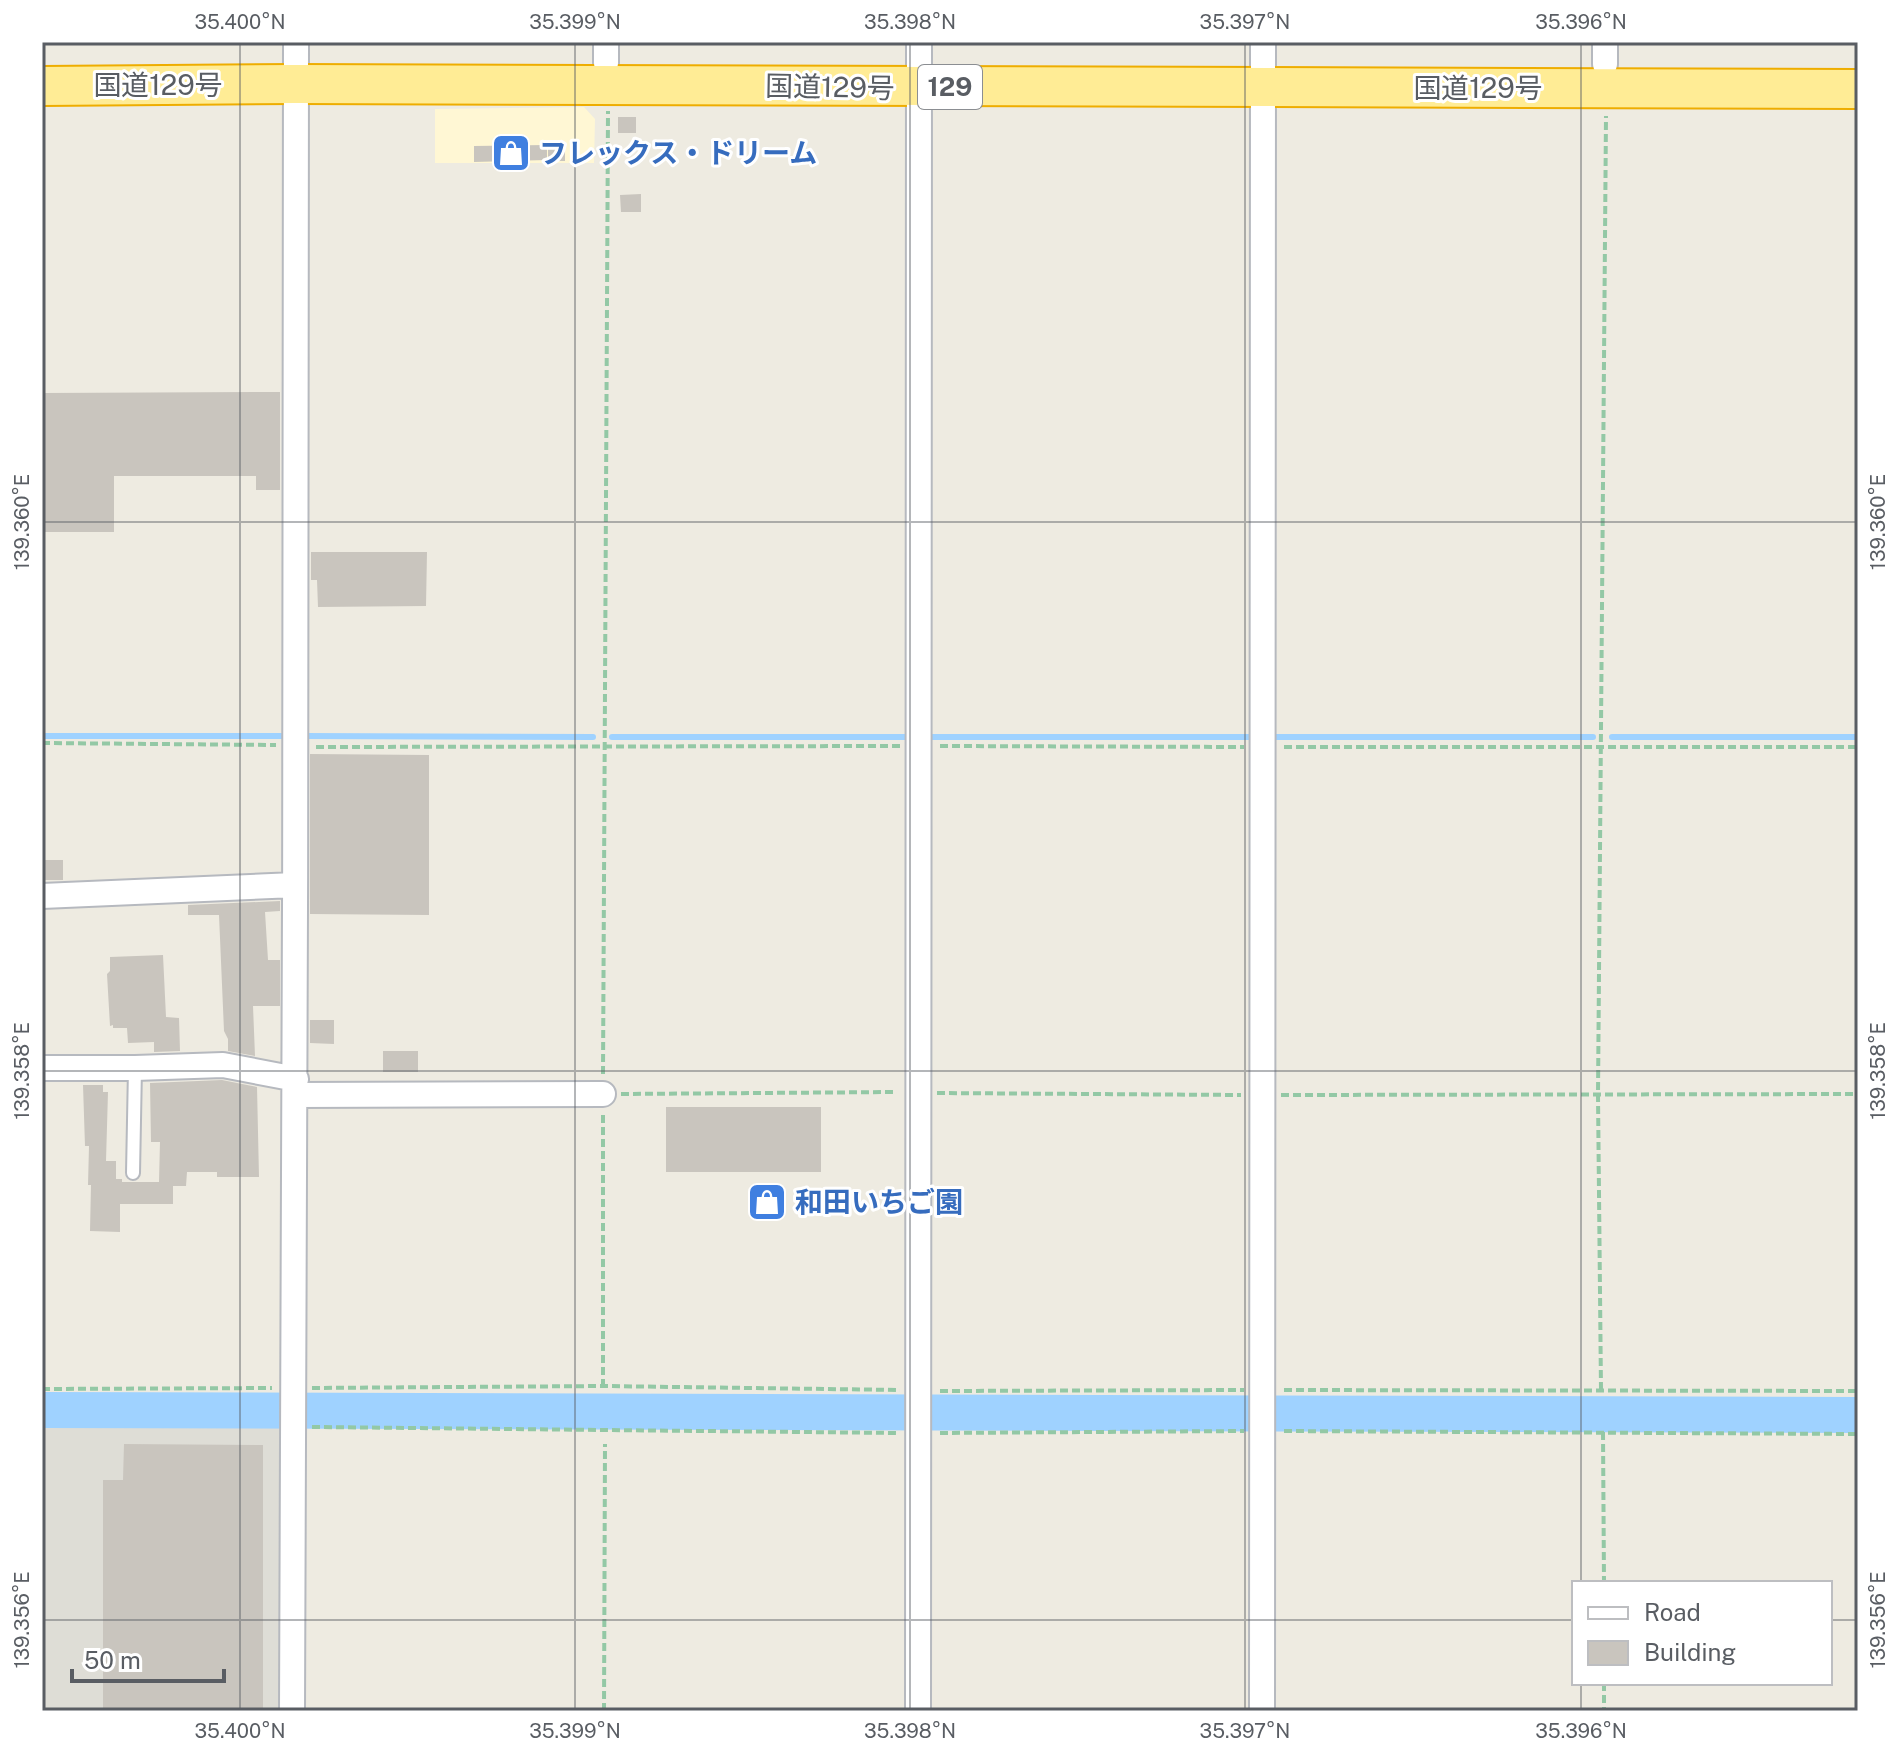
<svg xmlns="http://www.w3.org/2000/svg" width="1900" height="1753" font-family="'Public Sans','Noto Sans JP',sans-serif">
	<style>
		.commercial { fill: #fff7d4 }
		.industrial { fill: #deddd6 }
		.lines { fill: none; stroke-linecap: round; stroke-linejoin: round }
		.stream { stroke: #9fd2ff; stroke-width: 6 }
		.river { stroke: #9fd2ff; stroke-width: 36 }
		.building { fill: #c9c5be }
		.service-casing { stroke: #b6b9bf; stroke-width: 16 }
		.minor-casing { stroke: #b6b9bf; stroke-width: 28 }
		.trunk-casing { stroke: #eead00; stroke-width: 42 }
		.path { stroke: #93c8a5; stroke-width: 4; stroke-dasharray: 8 4; stroke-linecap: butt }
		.service { stroke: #fff; stroke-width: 12 }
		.minor { stroke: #fff; stroke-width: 24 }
		.trunk { stroke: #ffec95; stroke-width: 38 }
		.ticks { fill: none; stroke: #595d63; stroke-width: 2; stroke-opacity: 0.45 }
		.labels { text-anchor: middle; stroke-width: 6; stroke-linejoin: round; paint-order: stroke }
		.shield { fill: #fff; stroke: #8b8e92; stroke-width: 2 }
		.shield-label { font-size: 26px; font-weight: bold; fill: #595d63 }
		.street-label { font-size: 28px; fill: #595d63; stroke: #fff }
		.shop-label { font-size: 28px; font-weight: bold; fill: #366cbe; stroke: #fff; text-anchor: start }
		.neatline { fill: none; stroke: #595d63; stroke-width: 3 }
		.ticks-label { font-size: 20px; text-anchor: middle; fill: #595d63 }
	</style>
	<rect width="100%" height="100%" fill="#eeebe1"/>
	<path class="commercial" d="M584,107L595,119L594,163H435V109Z"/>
	<path class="industrial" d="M42,1395H287L285,1711H42Z"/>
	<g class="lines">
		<path class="stream" d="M42,736H283
			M303,736L593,737
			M612,737H912
			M923,737H1249
			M1270,737H1593
			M1612,737H1858"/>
		<path class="river" d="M42,1410L1858,1415"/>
	</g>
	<path class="building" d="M618,117H636V133H618Z
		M547,145V160L474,162V146Z
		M548,146H565V161H548Z
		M641,194V212H621L620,195Z
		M280,392V490H256V476H114V532H42V393Z
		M311,552H427L426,606L318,607L317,580H311Z
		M310,754L429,755V915L310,914Z
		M42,860H63V880H42Z
		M280,901V911L265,912L268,960H280V1006H253L255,1056L228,1051V1039L224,1031L219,915H188V905Z
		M163,955L166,1017L179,1018L180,1051L154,1052V1042L128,1043L127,1028H113V1025L110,1026L107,974L110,971V957Z
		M310,1020H334V1044L310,1043Z
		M383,1051H418V1072H383Z
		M222,1080L257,1087L259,1177H217V1172H187L186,1186H173V1204H120V1232L90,1231L91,1185H88L89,1146H85L83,1085H103V1092H108L106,1161H116V1179H122V1182H159L160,1142H151L150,1083Z
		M666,1107H821V1172H666Z
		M124,1444L263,1445V1711H103V1480H123Z"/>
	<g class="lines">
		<defs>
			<path id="service" d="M133,1173L135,1068"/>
			<path id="minor" d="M606,42V63
				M1605,42V64
				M42,896L295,885
				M42,1068H135L223,1065L296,1079
				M295,1095L603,1094
				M292,1711C295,1154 296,599 296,42
				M918,1711L919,42
				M1262,1711L1263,42"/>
			<path id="trunk" d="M42,86L296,84L1858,89"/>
		</defs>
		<use href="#service" class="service-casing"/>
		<use href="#minor" class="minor-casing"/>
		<use href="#trunk" class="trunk-casing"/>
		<path class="path" d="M42,743L276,745
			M940,746L1244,747
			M316,747L900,746
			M1284,747H1858
			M603,1074L608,111
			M937,1093L1241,1095
			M621,1094L897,1092
			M1281,1095L1858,1094
			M603,1115V1386
			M312,1388L603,1386L900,1390
			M42,1389L272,1388
			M1284,1390L1858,1391
			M1601,1390L1598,1095L1606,116
			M940,1391L1244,1390
			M312,1427L900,1433
			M1284,1431L1858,1434
			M1603,1432L1604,1583
			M940,1433L1244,1431
			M1604,1683V1711
			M604,1711L605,1444"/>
		<use href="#service" class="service"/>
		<use href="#minor" class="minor"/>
		<use href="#trunk" class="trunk"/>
	</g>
	<path class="ticks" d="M240,42V1711M575,42V1711M910,42V1711M1245,42V1711M1581,42V1583M42,522H1858M42,1071H1858M42,1620H1574M1830,1620H1858M1581,1683V1711"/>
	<defs>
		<symbol id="shop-square" viewBox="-11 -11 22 22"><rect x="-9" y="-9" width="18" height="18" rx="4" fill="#3f7fe0" stroke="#fff"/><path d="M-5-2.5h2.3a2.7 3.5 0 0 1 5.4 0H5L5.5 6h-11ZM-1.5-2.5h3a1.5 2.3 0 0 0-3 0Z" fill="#fff"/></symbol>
	</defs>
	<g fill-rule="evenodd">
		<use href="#shop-square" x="489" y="131" width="44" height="44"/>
		<use href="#shop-square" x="745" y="1180" width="44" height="44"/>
	</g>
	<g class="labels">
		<rect class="shield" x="918" y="65" width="64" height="44" rx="6"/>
		<g class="shield-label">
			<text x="950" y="96">129</text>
		</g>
		<g class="street-label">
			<text x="158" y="95">国道129号</text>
			<text transform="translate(830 87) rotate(1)" y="10">国道129号</text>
			<text x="1478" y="98">国道129号</text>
		</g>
		<g class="shop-label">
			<text x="539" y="163">フレックス・ドリーム</text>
			<text x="795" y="1212">和田いちご園</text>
		</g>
	</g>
	<rect width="1900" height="1753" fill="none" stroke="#ffffff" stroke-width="88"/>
	<rect x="1572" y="1581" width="260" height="104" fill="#ffffff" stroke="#bdbec1" stroke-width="2"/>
	<rect x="1588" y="1607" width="40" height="12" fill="#ffffff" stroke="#bdbec1" stroke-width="2"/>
	<text x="1644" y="1621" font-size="24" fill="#595d63">Road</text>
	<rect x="1588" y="1641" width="40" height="24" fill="#c9c5be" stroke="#bdbec1" stroke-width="2"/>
	<text x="1644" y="1661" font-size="24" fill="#595d63">Building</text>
	<path d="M72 1669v12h152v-12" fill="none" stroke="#595d63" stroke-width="4"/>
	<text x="84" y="1669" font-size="24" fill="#595d63" stroke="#ffffff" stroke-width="6" paint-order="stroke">50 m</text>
	<rect x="44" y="44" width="1812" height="1665" class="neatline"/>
	<g class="ticks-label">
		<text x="240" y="29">35.400°N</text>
		<text x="575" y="29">35.399°N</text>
		<text x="910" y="29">35.398°N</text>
		<text x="1245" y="29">35.397°N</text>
		<text x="1581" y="29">35.396°N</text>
		<text transform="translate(1878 522) rotate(-90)" y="7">139.360°E</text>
		<text transform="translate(22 522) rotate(-90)" y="7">139.360°E</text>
		<text transform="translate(1878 1071) rotate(-90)" y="7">139.358°E</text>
		<text transform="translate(22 1071) rotate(-90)" y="7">139.358°E</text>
		<text transform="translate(1878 1620) rotate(-90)" y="7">139.356°E</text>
		<text transform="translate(22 1620) rotate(-90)" y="7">139.356°E</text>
		<text x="240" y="1738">35.400°N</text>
		<text x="575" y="1738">35.399°N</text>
		<text x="910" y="1738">35.398°N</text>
		<text x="1245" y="1738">35.397°N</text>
		<text x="1581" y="1738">35.396°N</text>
	</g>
</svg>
